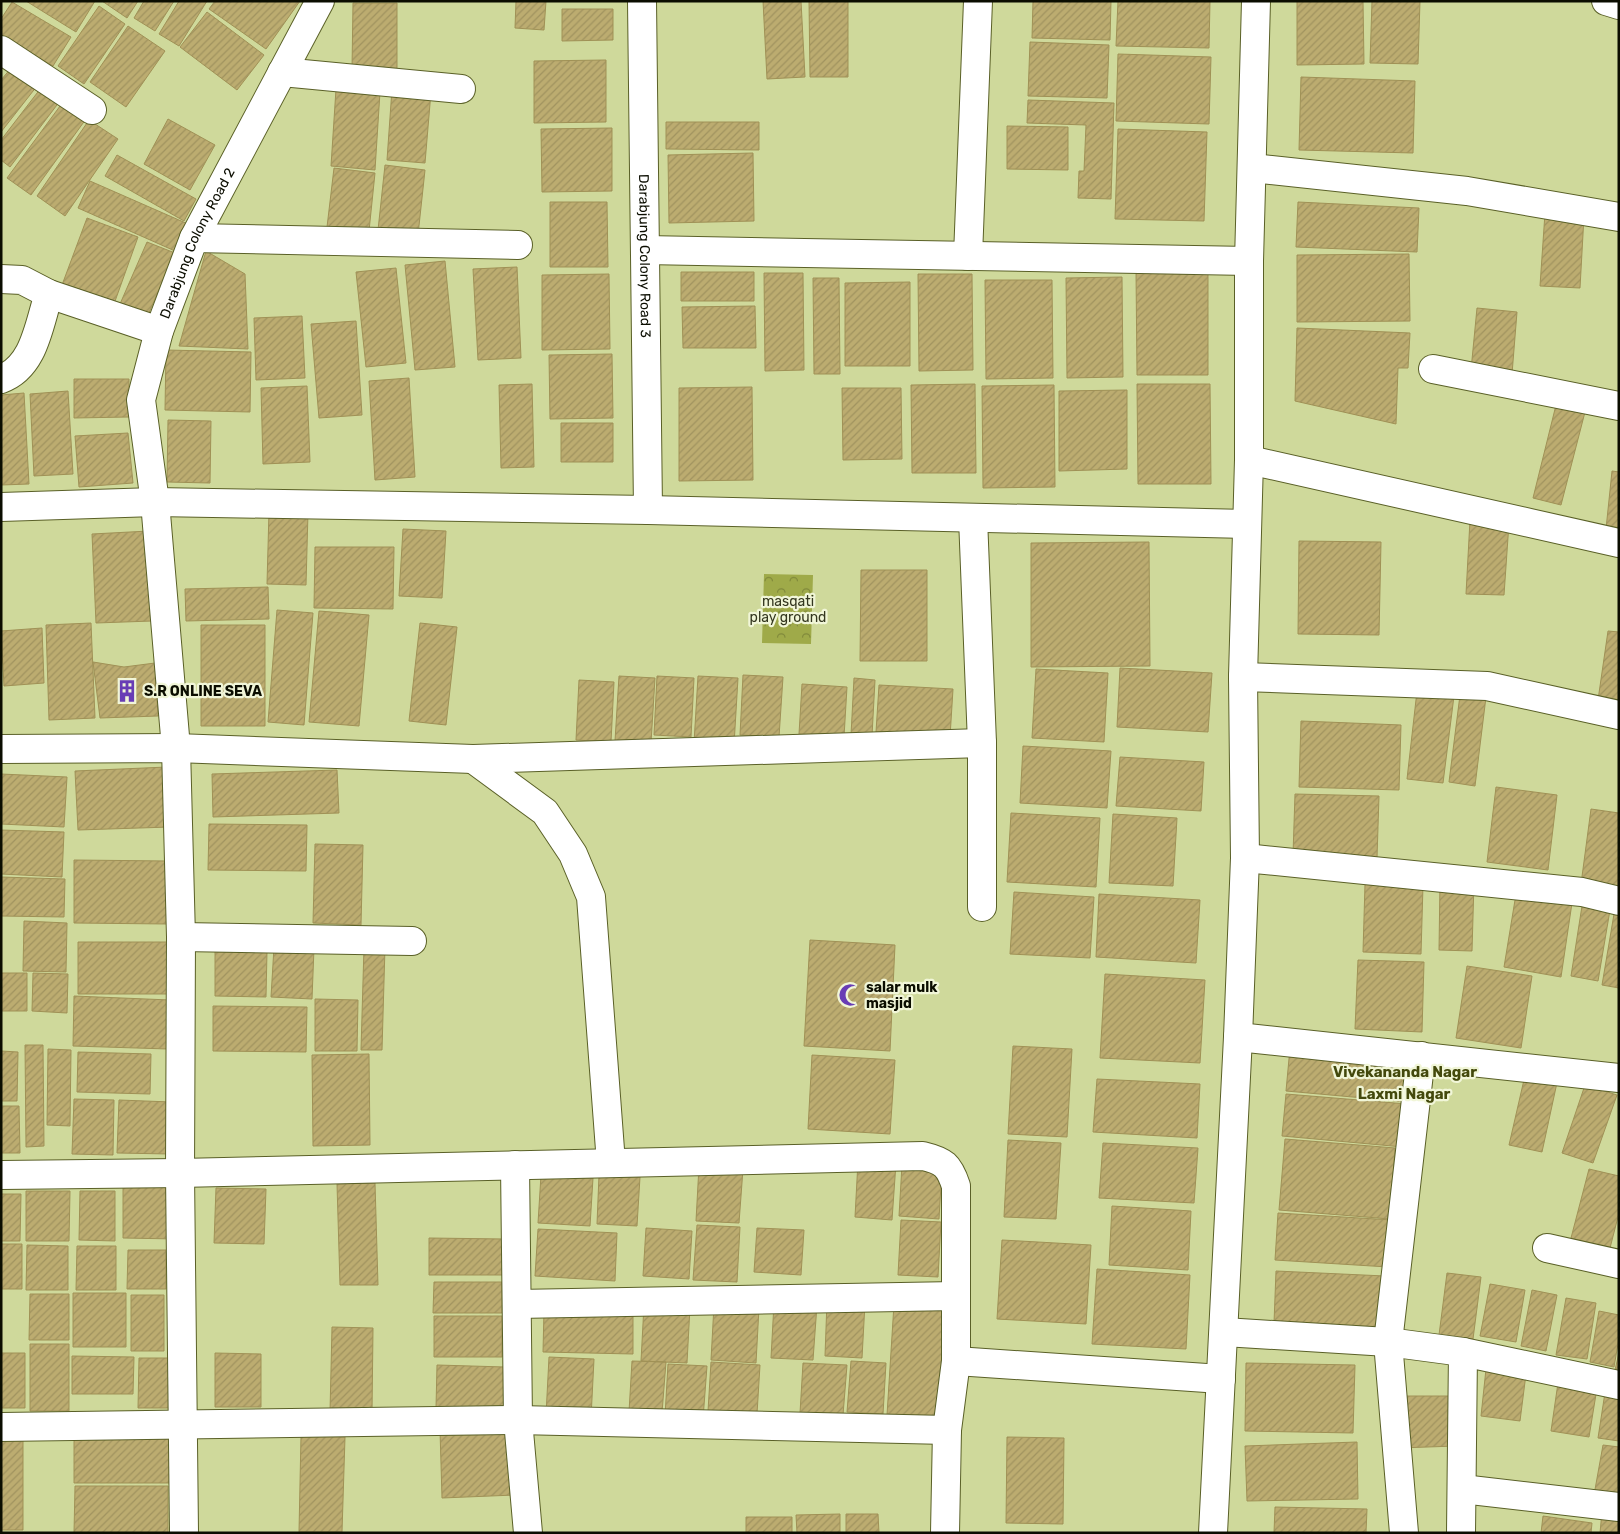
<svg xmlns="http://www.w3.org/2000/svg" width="1620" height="1534" font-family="Rubik,sans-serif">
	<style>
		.park { fill: url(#park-crowns) }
		.building { fill: url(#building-hatch); stroke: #a09156 }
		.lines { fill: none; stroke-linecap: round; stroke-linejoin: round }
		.minor-casing { stroke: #5a6027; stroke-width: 30 }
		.minor { stroke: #fff; stroke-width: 28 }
		.labels { text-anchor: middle; stroke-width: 4.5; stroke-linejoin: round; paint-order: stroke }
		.street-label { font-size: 14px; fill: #0b0d00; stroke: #f1f6d8 }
		.park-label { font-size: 14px; fill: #34371f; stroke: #f1f6d8 }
		.poi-label { font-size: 14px; font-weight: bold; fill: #0b0d00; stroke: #f1f6d8; text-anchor: start }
		.neighbourhood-label { font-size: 15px; font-weight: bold; fill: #43490c; stroke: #f1f6d8 }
	</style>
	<defs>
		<pattern id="park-crowns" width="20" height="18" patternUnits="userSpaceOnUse" patternTransform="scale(1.25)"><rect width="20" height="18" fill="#9faa49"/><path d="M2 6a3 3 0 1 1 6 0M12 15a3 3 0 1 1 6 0" fill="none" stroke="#80893a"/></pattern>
		<pattern id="building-hatch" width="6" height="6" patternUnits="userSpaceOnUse" patternTransform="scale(1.25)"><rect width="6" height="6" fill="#bcac70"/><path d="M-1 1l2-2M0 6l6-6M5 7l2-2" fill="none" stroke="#a0935f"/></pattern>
	</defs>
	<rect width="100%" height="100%" fill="#cfd99b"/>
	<path class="park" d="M764,574L813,575L811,644L762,643Z"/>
	<path class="building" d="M26,1H95L76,32Z
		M102,1H138L127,18Z
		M144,1H174L155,31L134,18Z
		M179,1H207L179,46L159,34Z
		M215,1H300L266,49L209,9Z
		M516,1H546L544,30L515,28Z
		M763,1H801L805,77L767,79Z
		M809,1H848V77H810Z
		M1033,1H1111L1110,40L1032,38Z
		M1118,1H1210L1209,48L1116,46Z
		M1297,1H1363L1364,64L1297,65Z
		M1372,1H1420L1418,64L1370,63Z
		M12,2L71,37L53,66L1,35V19Z
		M353,3H397V69H352Z
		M99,6L125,24L84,84L58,66Z
		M562,9H613V40L562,41Z
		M207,12L264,55L237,90L180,47Z
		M128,26L165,51L126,107L90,82Z
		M1030,42L1109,45L1107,98L1028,96Z
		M1118,54L1211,57L1209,124L1116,121Z
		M606,60V122L534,123V61Z
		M12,67L37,86L1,132V80Z
		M1301,77L1415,81L1413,153L1299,150Z
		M44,84L63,97L10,167L1,160V140Z
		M336,89L380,92L375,170L331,166Z
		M392,89L431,92L425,163L387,160Z
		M1028,100L1114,103L1111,199L1078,198L1079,171H1084L1086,125L1027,123Z
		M63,102L86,119L31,195L7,178Z
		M168,119L215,145L190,190L144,164Z
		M89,120L118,139L65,216L37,196Z
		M666,122H759V150L666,149Z
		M1007,126L1068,127V170L1007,169Z
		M612,128V191L542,192L541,129Z
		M1118,129L1207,132L1204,221L1115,219Z
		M753,153L754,221L669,223L668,155Z
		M117,155L196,199L184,221L105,176Z
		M385,165L425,170L418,235L378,230Z
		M334,168L375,173L369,231L327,227Z
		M90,181L188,224L175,251L78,208Z
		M550,202H607L608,267H550Z
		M1298,202L1419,208L1417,252L1296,247Z
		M1545,213L1584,216L1580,288L1540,286Z
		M87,218L138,237L114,304L62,285Z
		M147,242L175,253L148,315L120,304Z
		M206,251L245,274L248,349L179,346Z
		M1409,254L1410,321L1297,322V255Z
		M445,261L455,367L415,370L405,265Z
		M517,267L521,358L478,360L473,269Z
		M396,268L406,363L366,367L356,272Z
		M1136,271H1208V375H1137Z
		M681,272H754V301H681Z
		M764,273H803L804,370L765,371Z
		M609,274L610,349L542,350V275Z
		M918,274H972L973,370L919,371Z
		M1122,277L1123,377L1067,378L1066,278Z
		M813,278H839L840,374H814Z
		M985,280H1052L1053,378L986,379Z
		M910,282V366H845V283Z
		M755,306L756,348H683L682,307Z
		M1477,308L1517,312L1512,374L1471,370Z
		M302,316L305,378L256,380L254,318Z
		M356,321L362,415L319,418L311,324Z
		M1297,328L1410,333L1408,368H1398L1396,424L1295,401Z
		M166,350L251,352L250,412L165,410Z
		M612,354L613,418L550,419L549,355Z
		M409,378L415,477L375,480L369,381Z
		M74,379H129V417L74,418Z
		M532,384L534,467L501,468L499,385Z
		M975,384L976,473H912L911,385Z
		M1137,384H1210L1211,484H1138Z
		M1054,385L1055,487L983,488L982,386Z
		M307,386L310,462L263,464L261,388Z
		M752,387L753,480L679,481V388Z
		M842,388H901L902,459L843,460Z
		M1127,390V469L1059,471V391Z
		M68,391L73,474L34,476L30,394Z
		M24,393L29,484L1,485V395Z
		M1556,405L1585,412L1561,505L1533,498Z
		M168,420L211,421L210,483L167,482Z
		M561,423H613V462H561Z
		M128,433L133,483L79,487L75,436Z
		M1612,471L1619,472V530L1606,529Z
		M269,511L308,512L306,585L267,584Z
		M1470,520L1509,523L1504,595L1466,594Z
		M403,529L446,531L442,598L399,596Z
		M149,531L152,621L96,623L92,534Z
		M1299,541L1381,542L1379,635L1298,634Z
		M1149,542L1150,666L1031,667V543Z
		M315,547H394L393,609L314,608Z
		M861,570H927V661H860Z
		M268,587L269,619L186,621L185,589Z
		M277,610L313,613L304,725L268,722Z
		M319,611L369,615L359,726L309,722Z
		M91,623L95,718L49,720L46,625Z
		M420,623L457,627L446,725L409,721Z
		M201,625H265V726H201Z
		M42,628L44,683L4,686L1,631Z
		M1608,631L1619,632V703L1598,700Z
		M93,662L124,667L155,663L158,716L100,718Z
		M1120,668L1212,673L1208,732L1117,727Z
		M1036,669L1108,673L1104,742L1032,738Z
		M743,675L783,677L779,737L740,735Z
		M619,676L655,678L651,743L615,741Z
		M657,676L694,678L691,737L654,735Z
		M698,676L738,678L734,745L694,743Z
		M854,678L875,680L872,736L851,735Z
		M579,680L614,682L611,742L576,740Z
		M802,684L847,687L844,737L799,734Z
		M879,685L953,689L950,737L876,732Z
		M1417,691L1454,696L1443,783L1407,779Z
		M1460,695L1486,697L1475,786L1449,782Z
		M1301,721L1401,725L1399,790L1299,787Z
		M1023,746L1111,751L1107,808L1020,803Z
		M1120,757L1204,762L1201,811L1116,806Z
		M167,767L170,827L78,830L75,771Z
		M337,770L339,813L213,817L212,774Z
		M1,774L67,777L64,827L1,824Z
		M1496,787L1557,795L1548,870L1487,862Z
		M1295,794L1379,796L1377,858L1293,855Z
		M1591,809L1619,813V889L1581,884Z
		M1011,813L1100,818L1096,887L1007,882Z
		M1113,814L1177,818L1173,886L1109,883Z
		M209,824L307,825L306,871L208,870Z
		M1,830L64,832L62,877L1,874Z
		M315,844L363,845L361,925L313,923Z
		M74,860L168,861L167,924L74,923Z
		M1,877L65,879L64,917L1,916Z
		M1440,881L1474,882L1472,951L1439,950Z
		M1365,884L1423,885L1421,954L1363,952Z
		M1014,892L1094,897L1090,958L1010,954Z
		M1099,894L1200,900L1196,963L1096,957Z
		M1516,894L1572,903L1561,977L1504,967Z
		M1582,906L1610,910L1598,981L1571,976Z
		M1614,914L1619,915V988L1602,985Z
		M24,921L67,923L66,972L23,971Z
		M810,940L895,945L890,1051L804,1046Z
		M78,942H169V994H78Z
		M274,947L314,948L312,999L271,997Z
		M364,947H385L382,1050H361Z
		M215,950L267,951L266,997L215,996Z
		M1358,960L1424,962L1422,1032L1355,1029Z
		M1467,966L1532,976L1521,1048L1456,1038Z
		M1,973H27V1011H1Z
		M33,973L68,974L67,1013L32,1011Z
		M1105,974L1205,980L1200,1063L1100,1058Z
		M74,996L170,1000L168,1049L73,1046Z
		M315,999L358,1000L357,1051H315Z
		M213,1006L307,1007L306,1052L213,1051Z
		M25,1045H43L44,1146L26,1147Z
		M1013,1046L1072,1049L1067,1137L1008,1134Z
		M1290,1048L1412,1058L1408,1102L1286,1091Z
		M48,1049L71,1050L70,1126L47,1125Z
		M1,1051L18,1052L17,1101H1Z
		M78,1052L151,1054L150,1094L77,1092Z
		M369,1054L370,1145L313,1146L312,1055Z
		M812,1055L895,1060L890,1134L808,1129Z
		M1526,1071L1558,1078L1542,1152L1509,1145Z
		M1097,1079L1200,1084L1197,1138L1093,1132Z
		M1585,1085L1617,1095L1593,1163L1562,1153Z
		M1286,1094L1407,1104L1403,1147L1282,1136Z
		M74,1099L114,1100L113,1155L72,1154Z
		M119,1100L171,1102L170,1154L117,1153Z
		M1,1106H19L20,1153H1Z
		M1285,1139L1395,1148L1390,1219L1279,1210Z
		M1008,1140L1061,1143L1056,1219L1004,1217Z
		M1103,1143L1198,1148L1194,1203L1099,1198Z
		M858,1161L896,1163L892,1220L855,1217Z
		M902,1165L942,1168L939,1219L899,1216Z
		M699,1166L743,1169L739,1223L696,1221Z
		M1589,1169L1619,1176V1213L1610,1248L1571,1238Z
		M541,1175L593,1178L590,1226L538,1223Z
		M599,1175L640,1177L637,1226L597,1224Z
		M375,1183L378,1285H340L337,1184Z
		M123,1186L176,1187V1239L123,1238Z
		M216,1188L266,1189L264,1244L214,1243Z
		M26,1191H70L69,1241H26Z
		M80,1191H115V1241L79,1240Z
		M1,1194H21L20,1241H1Z
		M1112,1206L1191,1211L1188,1270L1109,1265Z
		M1278,1213L1392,1220L1388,1267L1275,1260Z
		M901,1220L941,1222L938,1277L898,1275Z
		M697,1225L740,1227L737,1282L693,1280Z
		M646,1228L692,1231L689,1279L643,1276Z
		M757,1228L804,1230L801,1275L754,1272Z
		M538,1229L617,1233L615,1281L535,1276Z
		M429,1238L505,1239V1275H429Z
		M1002,1240L1091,1245L1086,1324L997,1319Z
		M1,1244H22V1289H1Z
		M27,1245L68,1246V1290H26Z
		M77,1246H116V1290H76Z
		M128,1250H166V1289H127Z
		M1097,1269L1190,1275L1186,1349L1092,1344Z
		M1276,1271L1385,1276L1383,1329L1274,1323Z
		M1447,1273L1481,1277L1473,1339L1439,1335Z
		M434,1282H502V1313H433Z
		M1490,1284L1525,1290L1516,1342L1480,1336Z
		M1532,1290L1557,1295L1546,1351L1521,1346Z
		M73,1293H126V1347H73Z
		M30,1294H69V1340H29Z
		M131,1295H164V1351H131Z
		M1566,1298L1596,1303L1587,1359L1556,1355Z
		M827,1301L865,1303L862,1358L825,1356Z
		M774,1303L817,1305L813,1360L771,1358Z
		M894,1304L946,1307L939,1418L887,1415Z
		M644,1305L690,1307L687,1363L641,1361Z
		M714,1305L759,1308L756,1363L711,1360Z
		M544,1310L633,1312V1354L543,1352Z
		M1599,1311L1619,1315V1338L1614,1367L1590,1362Z
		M434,1316H502V1357H434Z
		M332,1327L373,1328L372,1413L330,1412Z
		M30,1344H69V1411H30Z
		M1,1353H25V1408H1Z
		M215,1353L261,1354V1407H215Z
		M1619,1353V1371L1615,1370Z
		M72,1356L134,1357L133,1394H72Z
		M549,1357L594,1359L591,1418L546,1415Z
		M139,1358H175V1408H138Z
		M632,1361L666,1362L662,1413L629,1412Z
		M851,1361L886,1363L883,1414L847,1412Z
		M711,1362L760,1365L757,1414L708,1411Z
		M803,1363L847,1365L843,1415L800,1413Z
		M1246,1363L1355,1365L1353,1433L1245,1431Z
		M668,1364L707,1366L703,1419L665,1416Z
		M437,1365L505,1367L504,1409L436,1408Z
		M1486,1369L1526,1374L1520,1421L1481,1416Z
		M1559,1376L1598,1382L1589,1437L1551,1431Z
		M1606,1386L1619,1388V1441L1598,1438Z
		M1398,1396H1456V1446L1399,1448Z
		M513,1428L515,1495L442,1498L440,1430Z
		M74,1432H177V1483H74Z
		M301,1436L345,1437L342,1532H299Z
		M1007,1437L1064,1438L1063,1524L1006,1523Z
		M1,1438H23V1530H1Z
		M1357,1442L1358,1499L1247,1501L1245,1446Z
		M1603,1445L1619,1447V1498L1594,1495Z
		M75,1486H168V1533H74Z
		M1275,1507L1367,1509L1366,1533H1274Z
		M1602,1512L1619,1514V1533H1600Z
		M840,1514V1533H797L796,1515Z
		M846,1514H878L879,1533H846Z
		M1543,1516L1592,1523L1591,1533H1541Z
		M746,1517H792V1533H746Z"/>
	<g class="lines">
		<defs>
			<g id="minor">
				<path id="s1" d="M642,1L648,510"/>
				<path d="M1606,1L1619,5"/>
				<path d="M1,50L92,110"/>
				<path d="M282,72L461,89"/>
				<path d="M1252,168L1467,191L1619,217"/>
				<path d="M194,238L518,245"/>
				<path d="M645,250L1249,261"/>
				<path d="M968,256L978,1"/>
				<path d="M1,279L22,280L49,294L159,331"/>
				<path d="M1433,369L1619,406"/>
				<path d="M1,379C35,367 39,323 49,294"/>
				<path d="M1249,460L1619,543"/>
				<path d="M1,507L155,502L648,510L1247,524"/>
				<path d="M973,518L982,743V907"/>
				<path d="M1243,677L1487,686L1619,715"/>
				<path d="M1,749L176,748L473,759L982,743"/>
				<path d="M473,759L545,812L573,854L591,897L611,1163"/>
				<path d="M1245,858L1582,892L1619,901"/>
				<path d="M181,937L412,941"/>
				<path d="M1238,1037L1619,1078"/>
				<path d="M515,1165L518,1420L528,1533"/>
				<path d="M1,1175L180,1173L923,1156C944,1161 949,1165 956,1186V1361L1221,1379"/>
				<path d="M1547,1248L1619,1264"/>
				<path d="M517,1304L956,1296"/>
				<path d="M1224,1332L1388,1342L1463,1352L1619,1385"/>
				<path d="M1,1427L518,1420L947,1430"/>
				<path d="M1462,1489L1619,1507"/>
				<path id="s2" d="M184,1533L180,1173L181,937L176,748L155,502L141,400L159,331L194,238L320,1"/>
				<path d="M945,1533L947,1430L956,1361"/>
				<path d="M1213,1533L1238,1037L1245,858L1243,677L1249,460V261L1256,1"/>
				<path d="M1404,1533L1388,1342L1421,1056"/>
				<path d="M1461,1533L1463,1352"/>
			</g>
		</defs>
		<use href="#minor" class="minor-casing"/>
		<use href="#minor" class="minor"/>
	</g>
	<defs>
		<symbol id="building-bare" viewBox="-9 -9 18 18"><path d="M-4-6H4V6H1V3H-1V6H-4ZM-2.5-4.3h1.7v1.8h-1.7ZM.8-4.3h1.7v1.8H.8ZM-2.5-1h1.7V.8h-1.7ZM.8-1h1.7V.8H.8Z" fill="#683db5" stroke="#f1f6d8" stroke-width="2.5" paint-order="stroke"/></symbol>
		<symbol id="mosque-bare" viewBox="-9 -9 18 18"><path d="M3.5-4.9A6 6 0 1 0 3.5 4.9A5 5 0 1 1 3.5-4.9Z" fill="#683db5" stroke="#f1f6d8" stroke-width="2.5" paint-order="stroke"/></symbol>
	</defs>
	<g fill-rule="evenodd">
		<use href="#building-bare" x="111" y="675" width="32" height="32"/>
		<use href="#mosque-bare" x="834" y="979" width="32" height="32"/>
	</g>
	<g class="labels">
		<g class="street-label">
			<text dy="5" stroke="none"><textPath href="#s2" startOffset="1302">Darabjung Colony Road 2</textPath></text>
			<text dy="5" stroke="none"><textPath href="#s1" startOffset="255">Darabjung Colony Road 3</textPath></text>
		</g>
		<g class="park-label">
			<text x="788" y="606">masqati<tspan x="788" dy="16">play ground</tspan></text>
		</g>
		<g class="poi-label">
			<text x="144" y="696">S.R ONLINE SEVA</text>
			<text x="866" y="992">salar mulk<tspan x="866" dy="16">masjid</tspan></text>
		</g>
		<g class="neighbourhood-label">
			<text x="1405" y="1077">Vivekananda Nagar</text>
			<text x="1404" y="1099">Laxmi Nagar</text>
		</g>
	</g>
	<rect width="1620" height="1534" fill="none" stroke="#0b0d00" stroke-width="5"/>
</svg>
